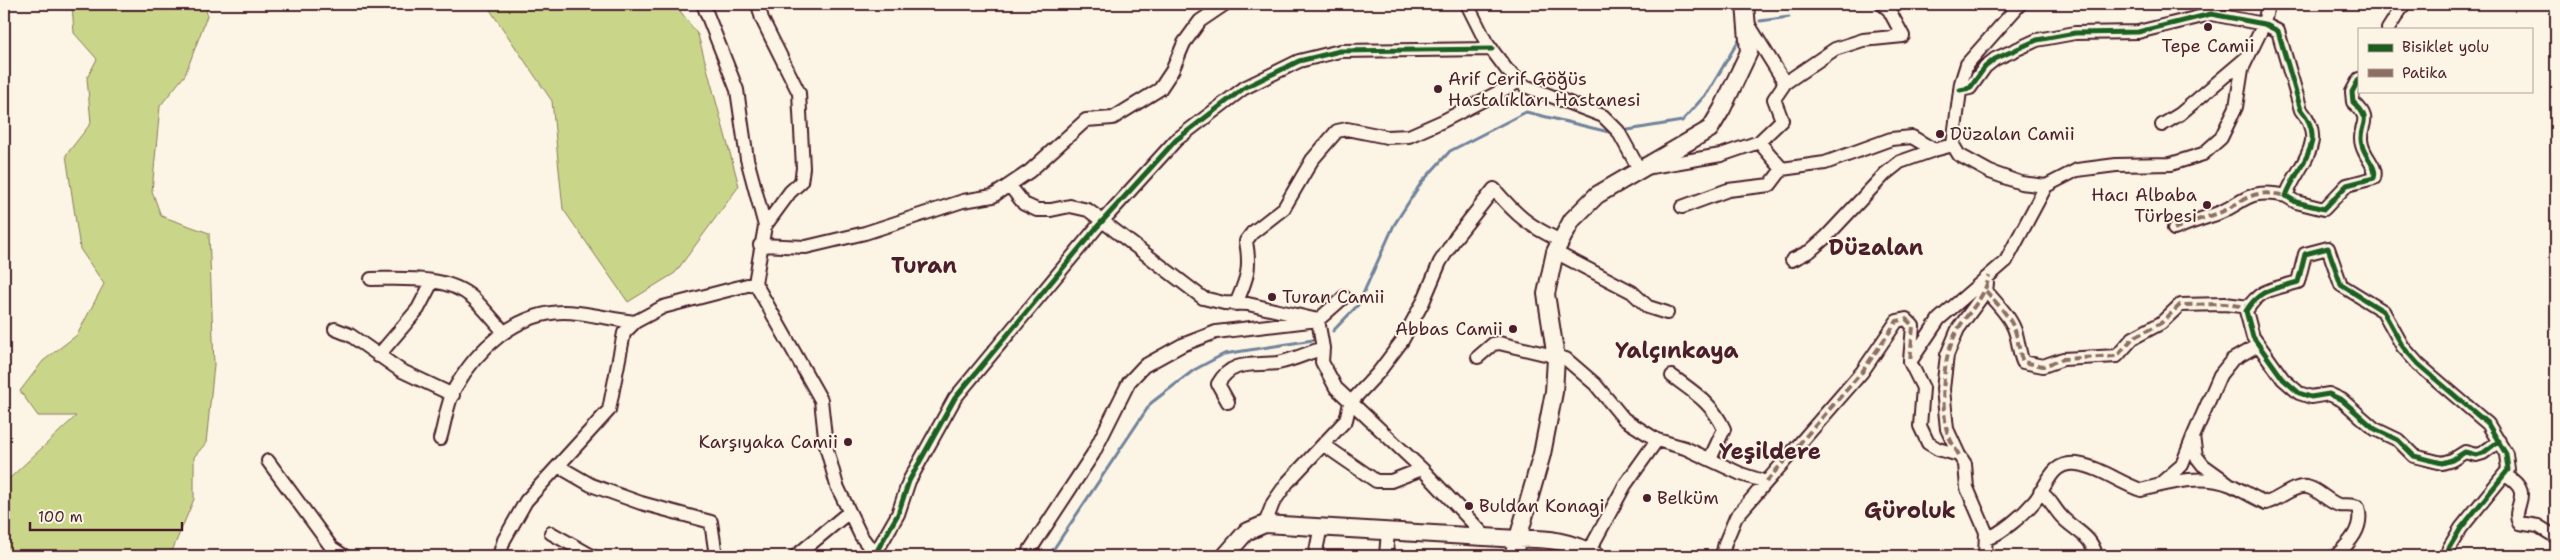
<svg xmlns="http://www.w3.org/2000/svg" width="2560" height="560" font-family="'Shantell Sans',sans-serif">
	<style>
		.green { fill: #c9d68a; stroke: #8a7a5a }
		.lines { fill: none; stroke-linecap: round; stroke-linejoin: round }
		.stream { stroke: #6f829c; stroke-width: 3 }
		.street-casing { stroke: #4a1f2b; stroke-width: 16 }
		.secondary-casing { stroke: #4a1f2b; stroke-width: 20 }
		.street { stroke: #fcf5e5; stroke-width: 12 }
		.secondary { stroke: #fcf5e5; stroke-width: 16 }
		.quiet { stroke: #8d6e63; stroke-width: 4; stroke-dasharray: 8 4; stroke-linecap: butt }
		.cycleway-casing { stroke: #fcf5e5; stroke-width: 8 }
		.cycleway { stroke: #1b5e20; stroke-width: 5 }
		.poi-dot { fill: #4a1f2b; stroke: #fcf5e5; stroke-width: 2 }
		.labels { text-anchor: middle; stroke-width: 4; stroke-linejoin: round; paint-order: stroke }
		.poi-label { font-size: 18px; fill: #4a1f2b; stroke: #fcf5e5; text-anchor: start }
		.district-label { font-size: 22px; font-weight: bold; fill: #4a1f2b; stroke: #fcf5e5 }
	</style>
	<rect width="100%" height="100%" fill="#fcf5e5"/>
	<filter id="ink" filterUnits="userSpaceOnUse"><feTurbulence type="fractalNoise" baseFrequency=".02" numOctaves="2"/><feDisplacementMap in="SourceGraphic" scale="10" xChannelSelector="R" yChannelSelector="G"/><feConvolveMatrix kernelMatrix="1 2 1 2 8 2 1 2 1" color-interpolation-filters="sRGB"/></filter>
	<g filter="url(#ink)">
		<path class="green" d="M72,4H206L207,16L185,75L160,106L152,191L161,216L209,233L214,365L206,443L194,457V499L170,556H4V477L10,478L76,416H38L20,391L43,361L77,335L104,284L80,249L66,155L91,123L87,78L97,59L74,33Z
			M486,4H675L698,35L739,186L675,273L628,302L563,209L552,101Z"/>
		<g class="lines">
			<path class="stream" d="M1760,21L1789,17
				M1622,131L1682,121L1708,92L1740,38
				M1333,331L1358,305L1394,225L1421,183L1450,151L1526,112L1613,133
				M1049,556L1151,403L1194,370L1224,354L1313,340"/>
			<defs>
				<path id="street" d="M703,4L737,90L747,159L765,226L755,283L821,400L826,446L837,486L861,536L876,556
					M758,4L762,19L799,93L803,168L801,182L790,192L765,226
					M1467,4L1486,42L1507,70L1525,86L1603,116L1618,131L1639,169L1721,155L1759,142L1782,169L1825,163L1891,139L1912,137L1934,150L1953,145
					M2020,4L1967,64L1961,83L1953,145L1959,155L1990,172L2021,183L2046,186L2077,170L2116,165L2171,164L2203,154L2221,138L2236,107L2242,69L2264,24L2268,4
					M1747,22L1785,83
					M2388,29L2404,4
					M1960,90L1970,88L1985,67L1995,59L2037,40L2075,33L2138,32L2211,14L2264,24L2278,31L2301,110C2329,143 2297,165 2286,196L2296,202L2324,209L2347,185L2374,178C2378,167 2365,158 2362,145C2356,125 2376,122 2353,102L2352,92L2359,79
					M2162,125L2180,114L2246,58
					M1759,142L1782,120L1774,99L1785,83L1835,49L1863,40L1903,36L1889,10L1882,4
					M1010,186L1024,204L1037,210H1051L1070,206L1088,210L1203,298L1224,303L1248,304L1318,320L1323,348L1322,362L1336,388L1422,469L1486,537
					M1682,207L1728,190L1770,185L1782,169
					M2174,229C2186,224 2197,220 2210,216C2243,207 2244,186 2286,196
					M760,245L806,247L865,233L963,201L993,196L1030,171L1086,120L1113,118L1160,89L1172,71L1184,43L1200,21L1225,4
					M1555,252L1632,292L1648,307L1667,313
					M1792,260L1810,251L1826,237L1885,174L1900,162L1934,150
					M371,279C403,279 447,275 473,298C484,308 494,321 504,332
					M1986,291C1997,304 2012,318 2016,334C2019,344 2019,353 2023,362L2043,366L2063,359L2117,356L2133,338L2161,323L2180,305L2225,304L2249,307
					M1236,304C1247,278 1251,269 1246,241L1252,233L1284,208L1312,160L1337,131L1347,129L1387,137L1409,136L1443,121L1520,81
					M335,329L350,335L400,370L453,395
					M378,356L418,309L432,282
					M1478,357L1493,344L1499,343L1566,359L1595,384L1624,419L1657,440L1685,448L1741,474L1766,482
					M1672,376C1695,393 1712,403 1724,429L1710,459
					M1228,402L1218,384C1232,359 1253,366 1278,363C1293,360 1308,353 1323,348
					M440,439C445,423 447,402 455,388C477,349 516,313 563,312C587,312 611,320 635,322
					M1324,445L1376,481H1391L1422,469
					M1959,455L1947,429L1943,389L1947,355L1958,329L1986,291L1987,283
					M268,461L332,548L344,556
					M558,466L591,485L641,503L711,522L716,556
					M2505,475C2537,494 2510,505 2519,523L2538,526L2556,537
					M2161,483L2182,465L2193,437
					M2228,483L2203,465L2196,456L2193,437L2220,375L2232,360L2258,345
					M2040,492C2050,498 2053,507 2061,516C2073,530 2092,535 2096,556
					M1265,524L1273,503L1287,483L1346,420L1350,403L1378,373L1402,341L1423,302L1440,262L1456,237L1494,189C1517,216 1529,226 1561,241
					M551,533L592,556
					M1986,539C2002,533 2023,515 2034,502C2048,486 2050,461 2077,464C2100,467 2120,483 2141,490C2169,483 2202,473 2231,485C2243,491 2254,498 2266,503C2280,499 2293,485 2307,487C2318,489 2328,502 2339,505C2346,506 2350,504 2358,507C2364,528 2350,542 2336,556
					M1586,551L1594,542L1625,485L1657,440
					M499,556L504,540L526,501L609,410L624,333L635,322L663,307L755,283
					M796,556L849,512
					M874,556L898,514L909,481L955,398L1097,227L1176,140L1244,88L1299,61L1340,51L1492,49
					M1026,556L1093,454L1129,382L1144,366L1182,345L1216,332L1318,320L1344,297
					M1315,556L1321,526
					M1386,556L1388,531
					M1722,556L1725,543L1736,517L1862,372L1897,321L1906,319L1913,326L1910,360
					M1985,556L1986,532L1967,488L1965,464L1959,455L1938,449L1928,443L1920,426L1923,388L1910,362L1939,319L2006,261L2046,186
					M2447,556L2449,548L2461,528L2508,470L2506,454L2488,424L2418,364L2403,347L2383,311L2341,285L2328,248L2305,254L2298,282C2275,289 2260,288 2246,311L2253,337L2283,379L2299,393L2311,397L2329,394L2342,400L2375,429L2398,440L2414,456L2442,463L2452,460L2465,452L2476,455L2483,453L2499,441
					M2555,556L2556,554"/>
				<path id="secondary" d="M1225,556L1246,532L1265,524L1518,539C1547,538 1572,541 1597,556
					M1513,556L1542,454L1554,392L1556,358L1546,294L1555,252L1572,220L1597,195L1710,129L1722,109L1749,52L1745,4"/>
			</defs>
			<use href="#street" class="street-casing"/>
			<use href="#secondary" class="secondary-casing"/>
			<use href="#street" class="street"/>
			<use href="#secondary" class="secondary"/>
			<path class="quiet" d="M2174,229C2186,224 2197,220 2210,216C2243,207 2244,186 2286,196
				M1986,291C1997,304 2012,318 2016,334C2019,344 2019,353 2023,362L2043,366L2063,359L2117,356L2133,338L2161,323L2180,305L2225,304L2249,307
				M1959,455C1954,447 1948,437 1946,427C1941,395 1942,357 1958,329C1970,309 1984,300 1989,276
				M1766,482L1862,372L1897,321L1906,319L1913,326L1910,362"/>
			<defs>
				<path id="cycleway" d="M1960,90L1970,88L1985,67L1995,59L2037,40L2075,33L2138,32L2211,14L2264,24L2278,31L2301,110C2329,143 2297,165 2286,196L2296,202L2324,209L2347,185L2374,178C2378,167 2365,158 2362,145C2356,125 2376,122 2353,102L2352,92L2359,79
					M874,556L898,514L909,481L955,398L1097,227L1176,140L1244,88L1299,61L1340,51L1492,49
					M2447,556L2449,548L2461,528L2508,470L2506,454L2488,424L2418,364L2403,347L2383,311L2341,285L2328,248L2305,254L2298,282C2275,289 2260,288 2246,311L2253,337L2283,379L2299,393L2311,397L2329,394L2342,400L2375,429L2398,440L2414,456L2442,463L2452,460L2465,452L2476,455L2483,453L2499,441"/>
			</defs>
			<use href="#cycleway" class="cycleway-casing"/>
			<use href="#cycleway" class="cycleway"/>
		</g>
	</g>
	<g class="poi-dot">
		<circle cx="2208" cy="27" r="5"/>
		<circle cx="1438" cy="89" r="5"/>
		<circle cx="1940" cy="134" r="5"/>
		<circle cx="2207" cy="205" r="5"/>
		<circle cx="1272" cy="297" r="5"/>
		<circle cx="1513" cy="329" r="5"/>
		<circle cx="848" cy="442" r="5"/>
		<circle cx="1647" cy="498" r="5"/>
		<circle cx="1469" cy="506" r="5"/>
	</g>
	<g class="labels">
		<g class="poi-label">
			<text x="2208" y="52" text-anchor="middle">Tepe Camii</text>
			<text x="1448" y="85">Arif Cerif Göğüs<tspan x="1448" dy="21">Hastalıkları Hastanesi</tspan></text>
			<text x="1950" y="140">Düzalan Camii</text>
			<text x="2197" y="201" text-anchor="end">Hacı Albaba<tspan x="2197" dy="21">Türbesi</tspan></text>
			<text x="1282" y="303">Turan Camii</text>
			<text x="1503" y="335" text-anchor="end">Abbas Camii</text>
			<text x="838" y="448" text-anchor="end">Karşıyaka Camii</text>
			<text x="1657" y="504">Belküm</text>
			<text x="1479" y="512">Buldan Konagi</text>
		</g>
		<g class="district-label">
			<text x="1876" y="255">Düzalan</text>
			<text x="924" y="273">Turan</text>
			<text x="1677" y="358">Yalçınkaya</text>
			<text x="1770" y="459">Yeşildere</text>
			<text x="1910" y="518">Güroluk</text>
		</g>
	</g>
	<rect width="2560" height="560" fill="none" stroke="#fcf5e5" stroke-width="20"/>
	<rect x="10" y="10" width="2540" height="540" fill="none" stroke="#4a1f2b" stroke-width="2" filter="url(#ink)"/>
	<rect x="2358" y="28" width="175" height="65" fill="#fcf5e5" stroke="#b59f9b"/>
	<rect x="2368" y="44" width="25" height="8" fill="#1b5e20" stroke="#b59f9b"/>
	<text x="2402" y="52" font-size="15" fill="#4a1f2b">Bisiklet yolu</text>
	<rect x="2368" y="69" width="25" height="8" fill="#8d6e63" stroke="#b59f9b"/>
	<text x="2402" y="78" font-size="15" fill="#4a1f2b">Patika</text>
	<path d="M30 522v8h152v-8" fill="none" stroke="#4a1f2b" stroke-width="2.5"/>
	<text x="38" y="522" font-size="15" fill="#4a1f2b" stroke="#fcf5e5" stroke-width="4" paint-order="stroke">100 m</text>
</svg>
